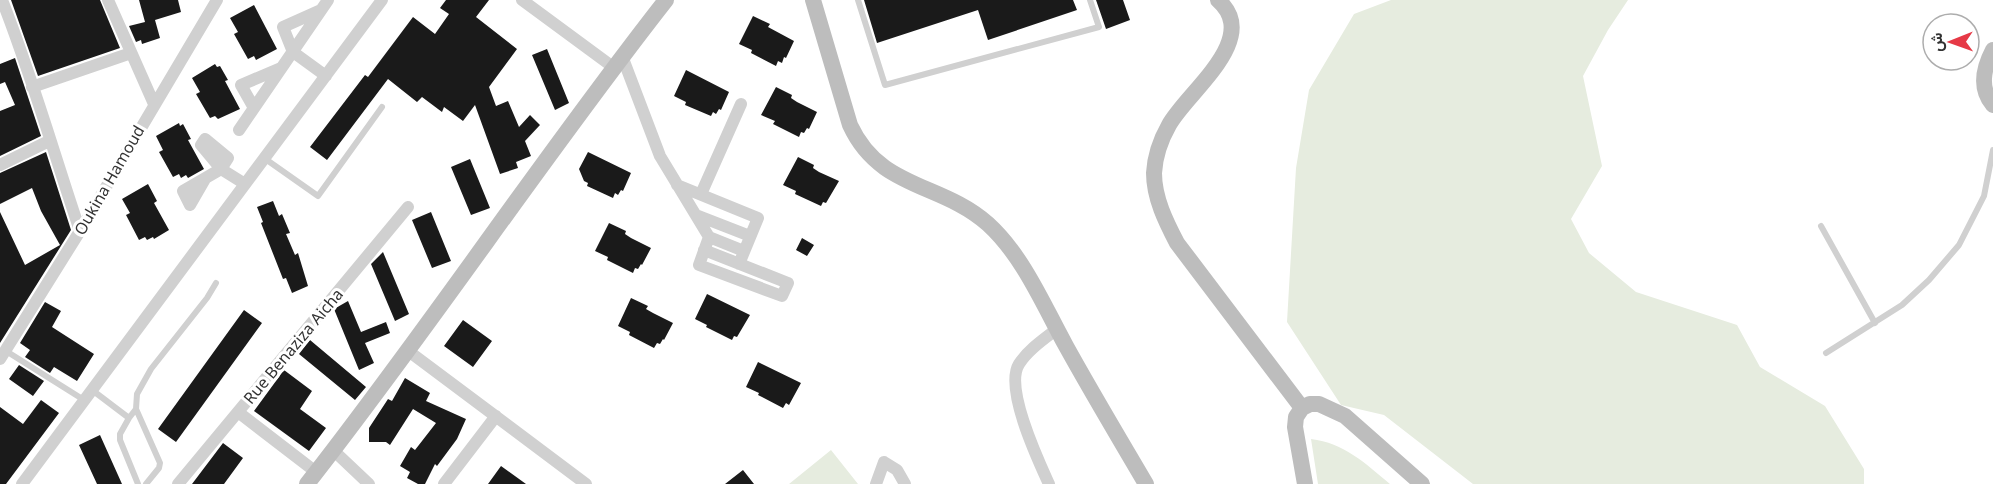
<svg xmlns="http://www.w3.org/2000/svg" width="1993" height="484" font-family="'Noto Sans',Vazirmatn,sans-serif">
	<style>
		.green { fill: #e6ecdf }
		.building { fill: #1a1a1a }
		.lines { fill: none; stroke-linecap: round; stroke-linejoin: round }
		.lane { stroke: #d0d0d0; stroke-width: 6 }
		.street { stroke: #d0d0d0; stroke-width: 12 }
		.secondary { stroke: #bdbdbd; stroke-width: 16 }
		.labels { text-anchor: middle; stroke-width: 6; stroke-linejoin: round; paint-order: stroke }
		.street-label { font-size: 16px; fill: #333; stroke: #fff }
	</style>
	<rect width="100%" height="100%" fill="#fff"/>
	<path class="green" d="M1391,0H1628L1608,30L1583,76L1602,166L1571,219L1589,253L1636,292L1737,325L1760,367L1825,406L1864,469V484H1473L1384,415L1341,405L1287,322L1296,168L1309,90L1354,14Z
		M1311,439C1344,443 1365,463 1390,484H1318Z
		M831,450L858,484H789Z"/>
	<path class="building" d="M11,0H100L120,48L38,76Z
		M139,0H178L181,12L155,20L160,38L142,44L141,40L136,42L129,26L145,22Z
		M446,0H489L476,17L517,49L489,87L496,106L508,101L519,127L530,115L540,125L525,141L531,156L516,162L518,168L500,174L475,105L463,121L444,107L442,112L422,97L417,102L388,79L327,160L310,147L365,75L368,77L413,17L435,34L449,14L440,8Z
		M864,0H1073L1077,10L988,40L978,10L877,43Z
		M1096,0H1123L1130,20L1106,29Z
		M254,5L277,49L256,60L254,56L248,59L234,34L238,32L230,18Z
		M753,16L770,24L768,27L794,41L786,58L784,57L782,63L778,61L776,66L751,53L752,50L739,44Z
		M547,49L569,103L555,110L532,55Z
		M15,58L41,136L0,156V111L15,105L5,82L0,84V64Z
		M215,64L217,67L220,66L228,80L225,81L240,109L218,119L215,116L210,118L196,94L200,92L192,78Z
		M686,70L729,92L721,110L719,109L716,114L713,112L711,116L685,105L686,102L674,96Z
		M776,87L792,95L791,98L797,102L817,112L809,129L807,128L804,133L801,132L799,137L773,124L775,121L761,115Z
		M179,123L180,126L183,124L191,139L188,140L204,169L188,178L186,175L181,178L179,174L173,177L159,152L163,150L156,136Z
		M46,152L71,230L0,343V212L25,265L60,245L41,211L32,188L0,204V173Z
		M588,152L631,173L623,191L621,190L618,195L615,193L613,198L587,186L588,183L584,181L579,169Z
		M798,157L814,165L813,168L819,172L839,181L826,203L823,202L821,206L795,194L796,191L783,185Z
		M470,159L490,208L471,215L451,167Z
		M148,184L157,201L154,203L169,230L154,239L153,237L147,240L145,237L139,240L126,215L130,213L122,199Z
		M273,201L279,216L282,214L290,233L286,234L295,255L298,253L308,286L292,293L286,278L283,279L261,223L263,222L257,207Z
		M431,212L451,261L432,268L412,220Z
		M609,223L626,231L625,234L631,238L651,248L642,265L641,264L638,269L635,268L633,273L607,260L608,257L595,251Z
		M802,238L814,245L807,256L796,250Z
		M383,252L409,314L395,321L371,264Z
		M707,294L750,315L737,337L734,336L732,340L706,327L707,325L695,319Z
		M631,298L648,306L646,309L653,313L673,323L664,340L663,339L660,344L657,343L654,348L629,335L630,332L618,326Z
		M348,301L361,332L386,322L390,333L365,343L374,363L359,370L334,309Z
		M45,302L61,311L52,327L94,354L77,381L54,367L50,373L25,357L30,350L20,343Z
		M244,310L262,323L176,442L158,429Z
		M463,320L492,341L473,367L444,346Z
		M310,340L366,387L355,400L299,354Z
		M758,362L801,383L789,405L786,403L783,408L758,395L759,393L746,387Z
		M19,365L44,381L33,396L9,379Z
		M284,370L312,391L300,409L326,428L309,451L254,411Z
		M405,378L430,393L426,401L466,419L457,439L437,466L435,464L425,484H418L407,478L410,472L400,466L411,447L415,450L436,423L413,409L390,445L386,442H369V428L388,399L392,401Z
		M41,400L59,413L6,484H0V407L23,424Z
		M100,435L122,484H97L79,445Z
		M223,443L243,458L224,484H192Z
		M501,466L526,484H488Z
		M743,470L754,484H725Z"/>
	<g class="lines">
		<path class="lane" d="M858,0L885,85L1099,27L1090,0
			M264,158L318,196L382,107
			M1821,226L1875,323
			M6,351L84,400
			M1826,353L1902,305L1929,280L1959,245L1984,196L1993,150
			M92,390L129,418L120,434V440L138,484
			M136,409L137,394L151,369L207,298L216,283
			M129,418L136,409L160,463L159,468L146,484"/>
		<path class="street" d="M2,0C32,76 54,154 80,231
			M108,0L154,104
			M522,0L613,67
			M321,10L283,27L293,52L326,76
			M622,56L660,156L709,237L699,265L782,296L788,283L704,250
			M32,87L131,53
			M254,108L241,85L281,68
			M239,130L328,0
			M205,139L228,158L221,169L201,145Z
			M0,165L49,141
			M205,179L190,205L183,191L221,169L245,184
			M677,185L758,218L739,264
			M701,194L741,104
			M696,215L750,236
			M709,237L744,251
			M407,350L586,484
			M0,359L80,231L217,0
			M238,412L316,472
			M333,450L369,484
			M22,484L382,0
			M178,484L408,207
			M444,484L496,416
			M876,484L884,462L897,470L905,484
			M1049,484C1038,460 1004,388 1019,364C1028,350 1044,339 1057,329"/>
		<path class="secondary" d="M813,0L850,125C880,190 941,182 988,224C1023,256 1043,304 1066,346C1092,393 1119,438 1146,484
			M1218,0C1262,39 1187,92 1169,125C1161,139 1155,156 1154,173C1154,198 1166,222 1177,243L1302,408
			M1993,50C1983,69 1979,88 1993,105
			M307,484C431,326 542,158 666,0
			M1305,484L1295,427L1296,417L1302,408L1310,404H1319L1345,416L1422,484"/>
	</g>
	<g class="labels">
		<g class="street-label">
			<text transform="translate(109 180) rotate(-60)" y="6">Oukina Hamoud</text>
			<text transform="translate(293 346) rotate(-50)" y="6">Rue Benaziza Aicha</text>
		</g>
	</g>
	<g transform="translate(1951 42) rotate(269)"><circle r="28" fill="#ffffff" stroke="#adadad" stroke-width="1.5"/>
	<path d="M0-4.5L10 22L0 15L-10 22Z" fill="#e63946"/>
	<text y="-9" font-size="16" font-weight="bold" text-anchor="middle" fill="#333333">ش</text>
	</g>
</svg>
